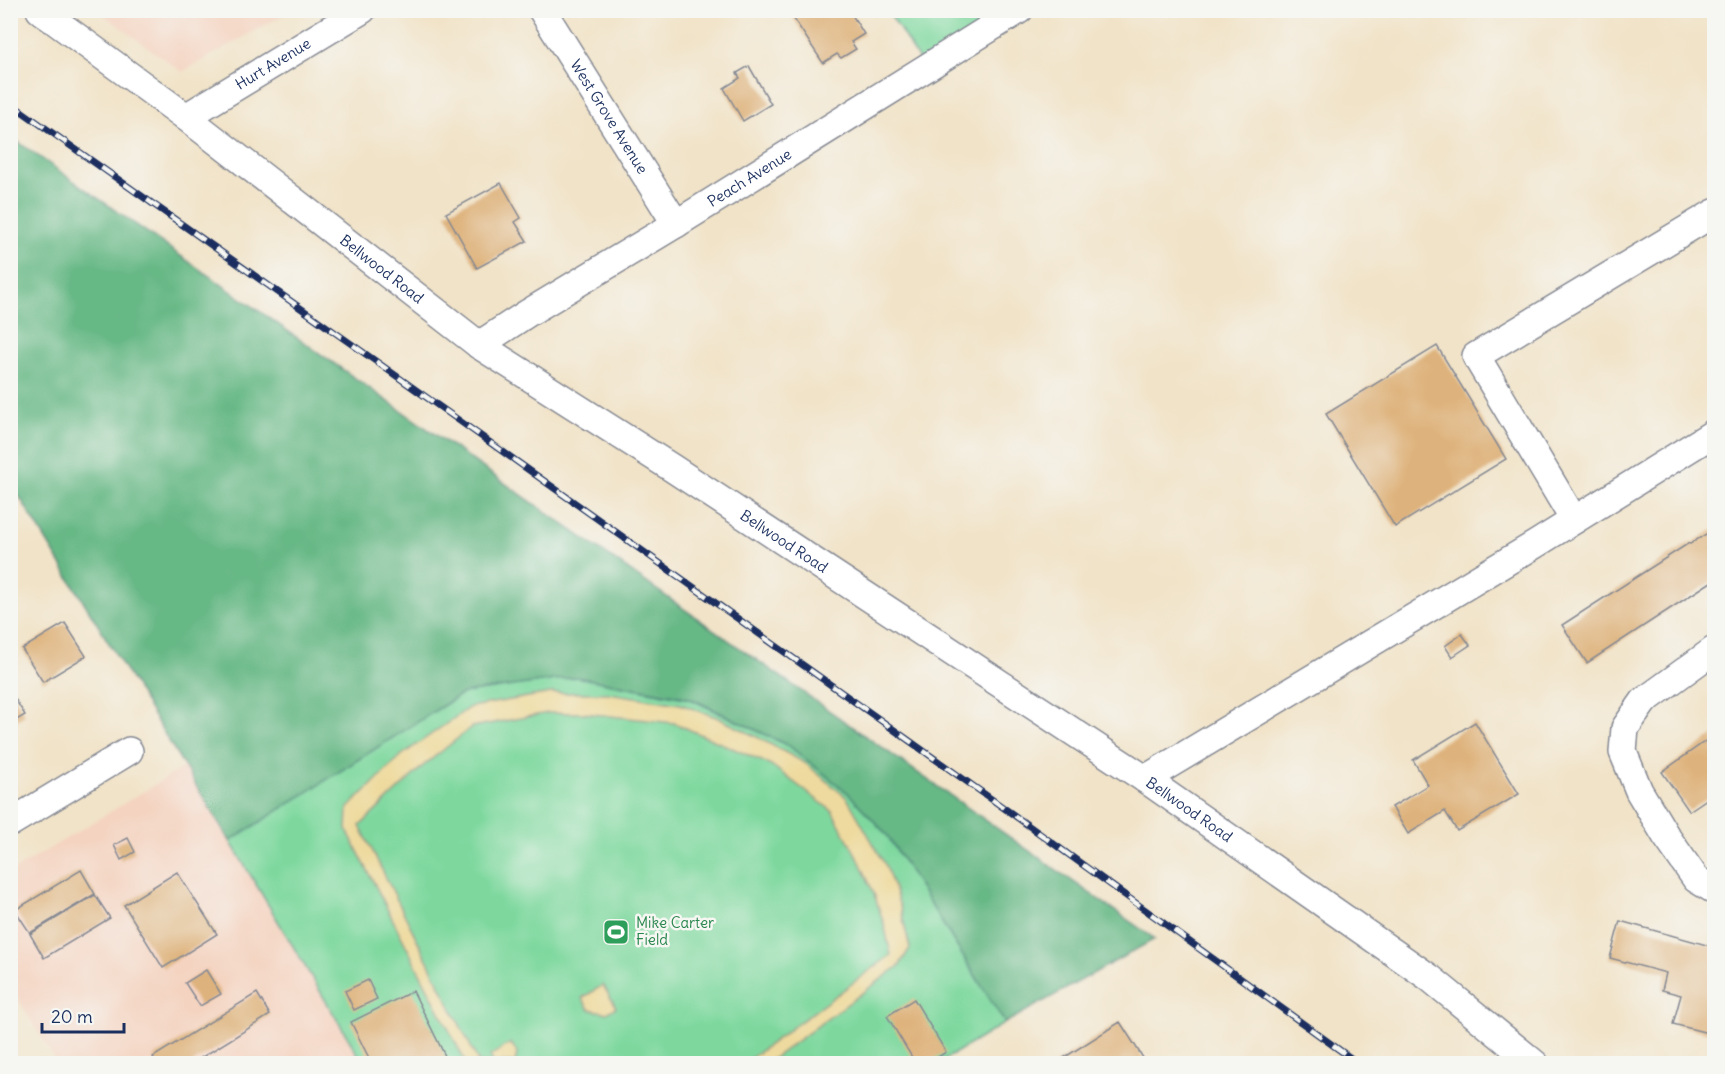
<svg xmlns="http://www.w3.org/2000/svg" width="1725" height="1074" font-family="Delius,sans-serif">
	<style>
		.built { fill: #f4d3c0 }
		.green { fill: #7ed89e; stroke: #4c847e; stroke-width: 1.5 }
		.forest { fill: #66b885; stroke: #407472; stroke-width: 1.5 }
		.sand { fill: #eeda9e; stroke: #84847e; stroke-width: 1.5 }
		.building { fill: #deb27c }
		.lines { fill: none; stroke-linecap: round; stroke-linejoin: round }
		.minor-casing { stroke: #868993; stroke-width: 30 }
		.minor { stroke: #fff; stroke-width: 27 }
		.rail-casing { stroke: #1b2f5e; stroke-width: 7 }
		.rail { stroke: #f6f6f2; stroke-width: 4.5; stroke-dasharray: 14; stroke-linecap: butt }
		.labels { text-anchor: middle; stroke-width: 5; stroke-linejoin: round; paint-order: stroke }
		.street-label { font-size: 15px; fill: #1b2f5e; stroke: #f6f6f2 }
		.leisure-label { font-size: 15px; fill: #27864d; stroke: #f6f6f2; text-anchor: start }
	</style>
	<rect width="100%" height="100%" fill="#f6f6f2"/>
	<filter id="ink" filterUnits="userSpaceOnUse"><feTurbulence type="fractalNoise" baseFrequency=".0167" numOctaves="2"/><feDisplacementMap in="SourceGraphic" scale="12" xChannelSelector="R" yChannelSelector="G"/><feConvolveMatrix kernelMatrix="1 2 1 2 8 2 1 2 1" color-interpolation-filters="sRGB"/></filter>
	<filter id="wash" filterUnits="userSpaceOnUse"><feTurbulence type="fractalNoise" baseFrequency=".008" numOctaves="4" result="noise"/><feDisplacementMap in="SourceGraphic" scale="24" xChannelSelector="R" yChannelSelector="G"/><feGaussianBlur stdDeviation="1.35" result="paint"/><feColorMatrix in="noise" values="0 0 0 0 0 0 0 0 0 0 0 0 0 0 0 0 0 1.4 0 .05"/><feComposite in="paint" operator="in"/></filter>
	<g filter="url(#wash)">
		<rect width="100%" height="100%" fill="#f1e3c8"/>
		<path class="built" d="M98,11H290L182,72Z
			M184,767L230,841L363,1063H57L11,987V872Z"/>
		<path class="green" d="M888,11H1019L925,69Z
			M576,677L690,699L789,746L848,793L887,835L1005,1023L939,1063H363L230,841L463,693Z"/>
		<path class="forest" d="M11,137L1155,939L1005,1023L887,835L848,793L789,746L690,698L576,677L463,693L230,841L11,483Z"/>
		<path class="sand" d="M551,693H608L680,704L716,717L757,737L805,763L847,798L886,866L900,906L910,948L899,966L767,1063H744L891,955L884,924L874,894L860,862L832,811L771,765L674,723L583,713H548L472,727L423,766L360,826L479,1063H466L347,830L348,808L402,755L470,707Z
			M603,985L616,1007L607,1013L589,1009L582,998Z
			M511,1043L517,1053L515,1063H494L490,1056Z"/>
		<g id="blocks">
			<path class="building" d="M794,10H849L864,34L851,42L856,49L841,58L837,54L823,63L790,13Z
				M749,66L771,104L743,121L724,88L740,78L737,73Z
				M501,183L521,218L515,222L527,241L477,268L446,213Z
				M1437,346L1506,459L1395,527L1326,414Z
				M1714,529V580L1587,663L1562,625L1689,543L1690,544Z
				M65,623L86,656L43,682L22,649Z
				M1462,634L1470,645L1452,657L1445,646Z
				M10,691L25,715L10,724Z
				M1475,722L1519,794L1457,831L1445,811L1408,834L1392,807L1428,785L1413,760Z
				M1714,735V794L1689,811L1662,772Z
				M128,838L135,852L121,860L114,845Z
				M81,870L95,894L30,933L15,910Z
				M177,872L217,934L163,968L124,905Z
				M95,895L110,918L44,958L30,934Z
				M1620,921L1714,947V1009L1708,1033L1673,1024L1681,995L1662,990L1666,973L1610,958Z
				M206,970L221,994L200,1006L185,983Z
				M368,980L377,999L354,1010L345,991Z
				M413,991L449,1064H372L351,1022Z
				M257,993L270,1015L191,1064H157L153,1057Z
				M914,999L946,1052L927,1064H916L887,1016Z
				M1120,1022L1147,1064H1054Z"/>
		</g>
	</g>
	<g filter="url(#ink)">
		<use href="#blocks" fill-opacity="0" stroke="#868993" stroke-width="1.5"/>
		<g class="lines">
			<defs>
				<g id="minor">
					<path id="s1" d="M40,10L186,117L479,345L672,468L1145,779L1430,978L1535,1064"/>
					<path id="s2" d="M542,10L676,224"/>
					<path id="s3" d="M186,117L362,10"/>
					<path id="s4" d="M479,345L528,313L676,224L1019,10"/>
					<path d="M1574,520L1476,356L1714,213"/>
					<path d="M1714,650L1644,701L1625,728L1623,752L1639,791L1666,836L1696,879L1714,890"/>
					<path d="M1145,779L1536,544L1714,433"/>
					<path d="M10,823L129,751"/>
				</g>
			</defs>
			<use href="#minor" class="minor-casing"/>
			<use href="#minor" class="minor"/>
			<defs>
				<path id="rail" d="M10,103L367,355L1011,813L1359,1064"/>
			</defs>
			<use href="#rail" class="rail-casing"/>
			<use href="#rail" class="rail"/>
		</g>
	</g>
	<defs>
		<symbol id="stadium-square" viewBox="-11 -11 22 22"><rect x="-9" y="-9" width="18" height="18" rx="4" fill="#2e9e5b" stroke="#f6f6f2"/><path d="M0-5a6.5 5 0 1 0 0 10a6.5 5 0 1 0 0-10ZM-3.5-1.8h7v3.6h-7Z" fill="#fff"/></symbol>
	</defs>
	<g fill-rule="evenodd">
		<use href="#stadium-square" x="601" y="917" width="30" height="30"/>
	</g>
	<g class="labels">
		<g class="street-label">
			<text dy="5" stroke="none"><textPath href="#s3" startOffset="102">Hurt Avenue</textPath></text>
			<text dy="5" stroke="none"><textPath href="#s2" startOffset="126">West Grove Avenue</textPath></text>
			<text dy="5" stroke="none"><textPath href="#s4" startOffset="318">Peach Avenue</textPath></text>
			<text dy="5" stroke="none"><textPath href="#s1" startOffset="429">Bellwood Road</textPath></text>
			<text dy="5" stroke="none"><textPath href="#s1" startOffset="915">Bellwood Road</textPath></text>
			<text dy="5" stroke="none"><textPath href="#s1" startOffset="1401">Bellwood Road</textPath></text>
		</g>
		<g class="leisure-label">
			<text x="636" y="928">Mike Carter<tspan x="636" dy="17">Field</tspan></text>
		</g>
	</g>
	<rect width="1725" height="1074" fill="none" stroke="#f6f6f2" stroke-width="36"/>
	<path d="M42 1023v9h82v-9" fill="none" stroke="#1b2f5e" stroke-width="3"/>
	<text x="51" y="1023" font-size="18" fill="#1b2f5e" stroke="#f6f6f2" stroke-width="4.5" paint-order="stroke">20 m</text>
</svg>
